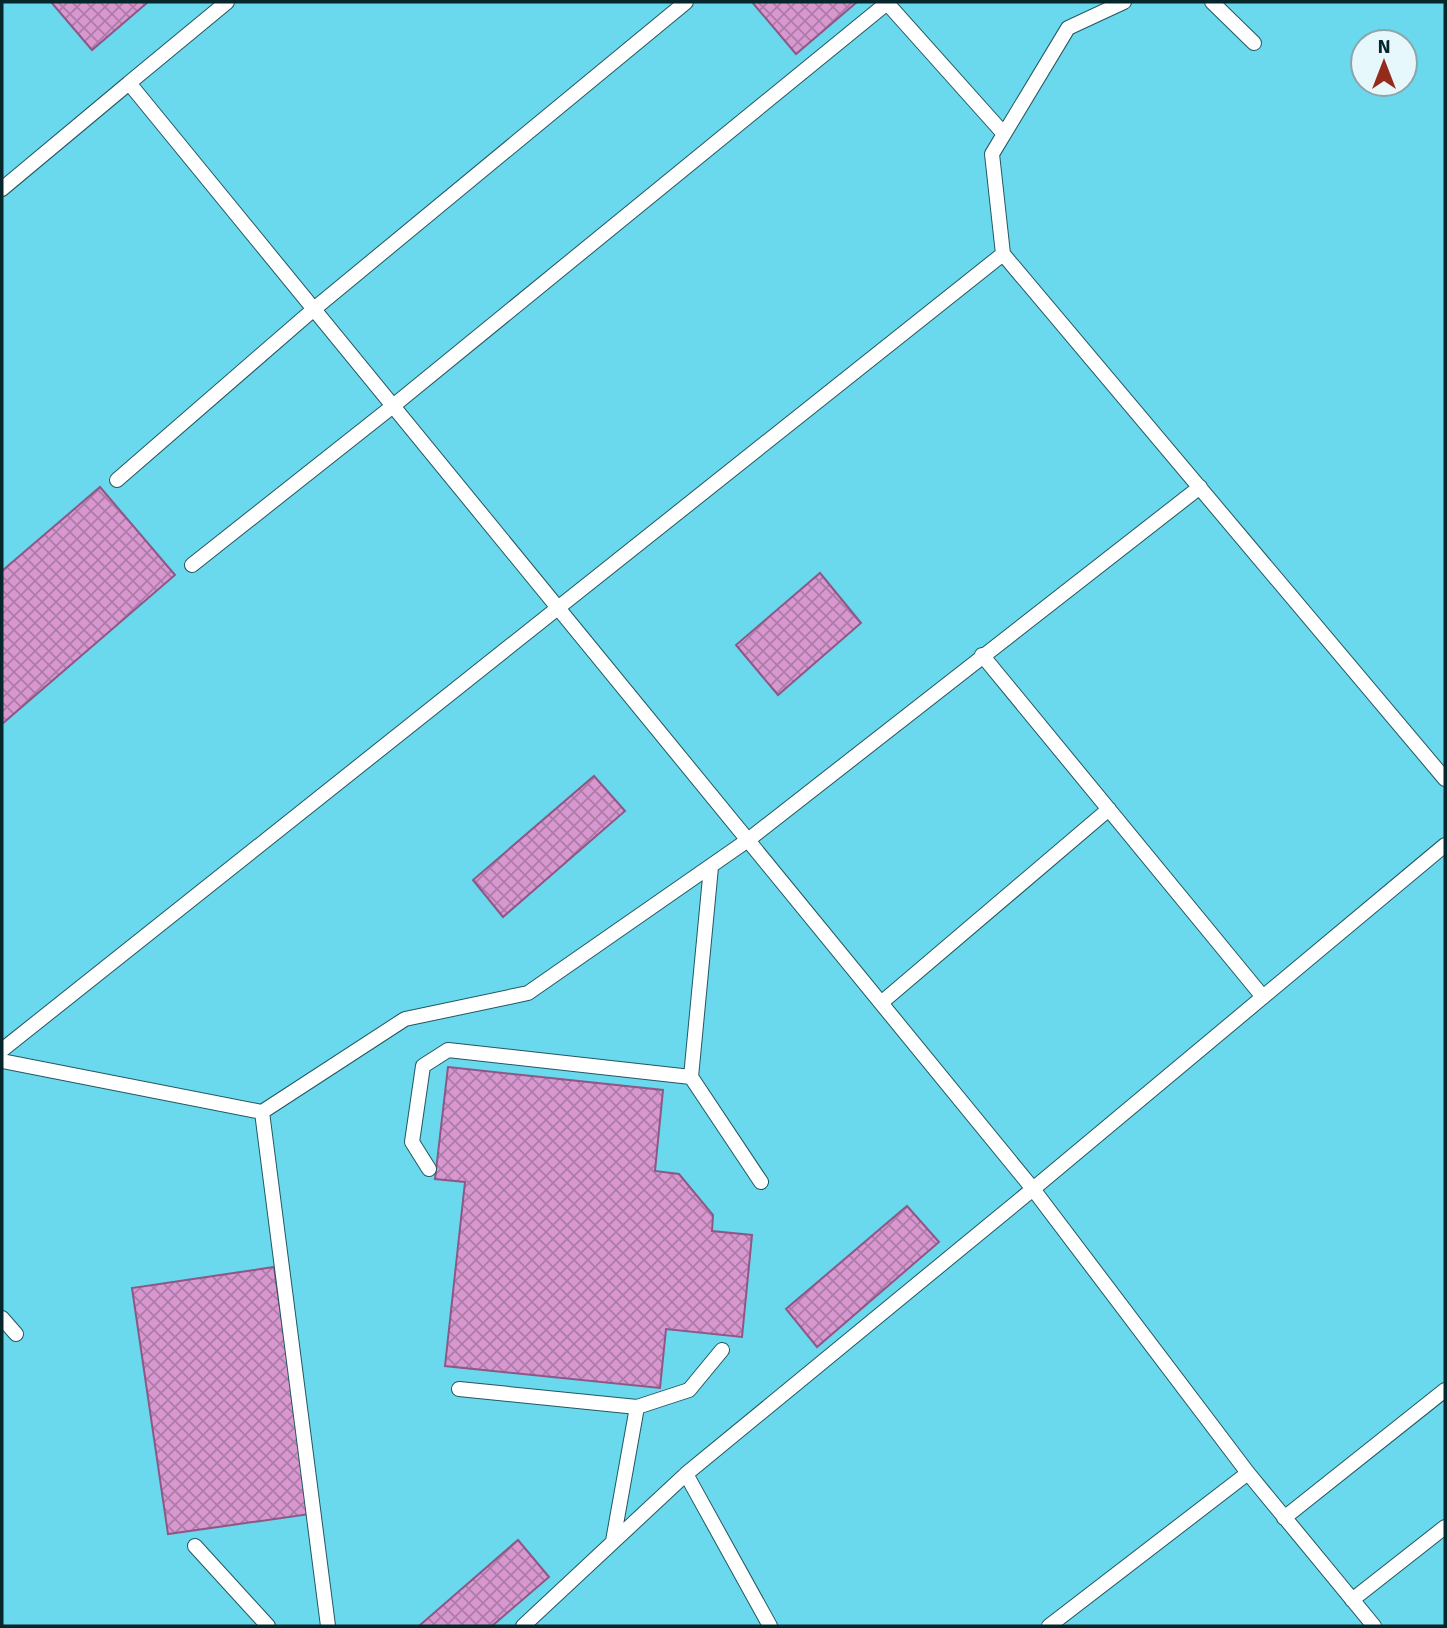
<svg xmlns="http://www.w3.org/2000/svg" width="1447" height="1628" font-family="Signika,sans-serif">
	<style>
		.built { fill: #6ad8ed; fill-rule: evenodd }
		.building { fill: url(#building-cross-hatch); stroke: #8d5887; stroke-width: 2 }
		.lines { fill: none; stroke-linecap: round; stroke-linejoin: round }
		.service-casing { stroke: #225761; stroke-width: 16 }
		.service { stroke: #fff; stroke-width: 14 }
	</style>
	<defs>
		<pattern id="building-cross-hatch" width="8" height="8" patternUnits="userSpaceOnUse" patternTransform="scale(1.75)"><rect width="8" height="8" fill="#d897cf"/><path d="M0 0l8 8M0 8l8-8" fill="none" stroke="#ad7ba8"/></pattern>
	</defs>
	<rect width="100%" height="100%" fill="#83e5f8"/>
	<path class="built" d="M2,2H1445V1626H2ZM1363,42H1405V84H1363Z"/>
	<path class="building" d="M51,2H148L92,50Z
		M752,2H857L796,54Z
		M100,487L175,575L2,724V571Z
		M820,573L861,623L778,695L736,645Z
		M594,776L625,811L503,917L473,880Z
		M448,1067L663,1090L655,1171L679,1174L713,1215L712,1231L752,1235L742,1337L666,1329L660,1388L445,1366L465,1182L435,1179Z
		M907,1206L939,1242L817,1347L786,1309Z
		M274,1267L310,1514L168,1534L132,1288Z
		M518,1540L549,1577L492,1626H419Z"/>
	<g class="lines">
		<defs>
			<path id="service" d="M1212,2L1254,43
				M129,83L227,2
				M2,189L129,83L1033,1189L1248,1473L1374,1626
				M1003,254L1445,779
				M117,480L314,309L686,2
				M192,565L393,406L887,3L1004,134
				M982,655L1263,997
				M881,1003L1109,809
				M2,1050L1003,254L992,154L1068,28L1124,2
				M2,1061L262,1112L405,1019L528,993L748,840L1200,487
				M691,1077L761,1182
				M262,1112L328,1626
				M429,1169L412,1142L423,1066L448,1050L691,1077L711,867
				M2,1318L16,1334
				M459,1389L637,1407
				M686,1474L770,1626
				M1284,1518L1445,1390
				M613,1541L637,1407L689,1390L722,1350
				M195,1546L268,1626
				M1352,1600L1445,1527
				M523,1626L686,1474L1033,1189L1445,845
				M1049,1626L1248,1473"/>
		</defs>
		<use href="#service" class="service-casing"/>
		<use href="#service" class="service"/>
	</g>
	<rect width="1447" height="1628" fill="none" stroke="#05262b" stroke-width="7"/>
	<g transform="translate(1384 63)"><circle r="33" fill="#e7f8fc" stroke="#8da4a8" stroke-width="2"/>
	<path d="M0-5L12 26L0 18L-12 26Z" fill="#952b1c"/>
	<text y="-10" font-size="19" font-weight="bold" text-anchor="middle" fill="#05262b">N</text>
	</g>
</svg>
